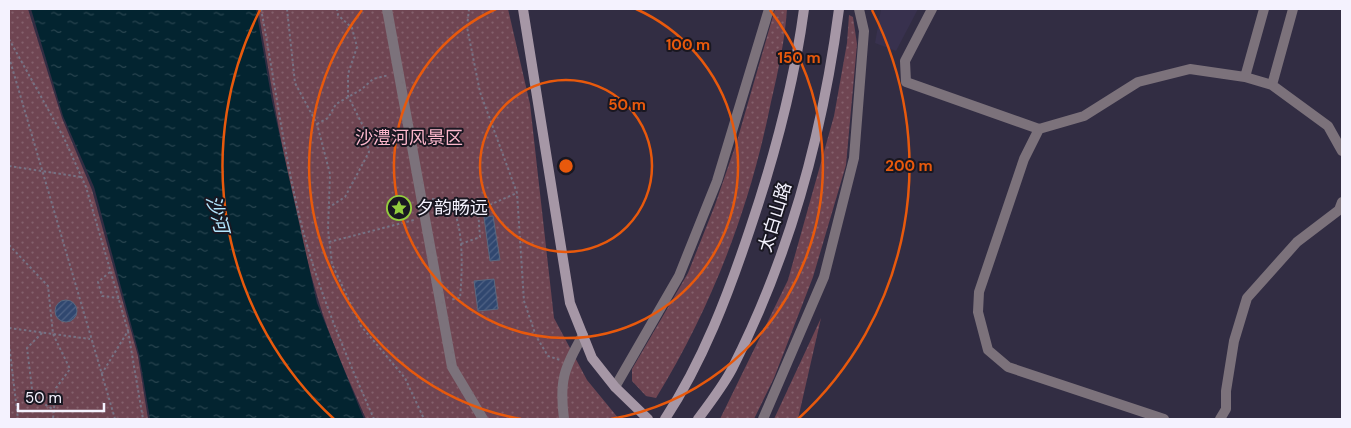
<svg xmlns="http://www.w3.org/2000/svg" width="1351" height="428" font-family="'DM Sans','Noto Sans SC',sans-serif">
	<style>
		.built { fill: #38314e }
		.park { fill: url(#park-dots) }
		.water { fill: url(#water-ripples) }
		.building { fill: url(#building-hatch); stroke: #5a687f }
		.lines { fill: none; stroke-linecap: round; stroke-linejoin: round }
		.path { stroke: #767284; stroke-width: 2; stroke-dasharray: 2.5 2.5; stroke-linecap: butt }
		.street { stroke: #7c727b; stroke-width: 10 }
		.secondary { stroke: #a697a6; stroke-width: 10 }
		.ring { fill: none; stroke: #e8590c; stroke-width: 2.5 }
		.labels { text-anchor: middle; stroke-width: 4; stroke-linejoin: round; paint-order: stroke }
		.park-label { font-size: 18px; fill: #fbb7cb; stroke: #191721 }
		.poi-label { font-size: 18px; fill: #f4f2fe; stroke: #191721; text-anchor: start }
		.street-label { font-size: 18px; fill: #f4f2fe; stroke: #191721 }
		.water-label { font-size: 19px; font-style: italic; fill: #b2e6fe; stroke: #191721 }
		.centre { fill: #e8590c; stroke: #191721; stroke-width: 2.5 }
		.ring-label { font-size: 15px; text-anchor: middle; font-weight: bold; fill: #e8590c; stroke: #191721; stroke-width: 4; stroke-linejoin: round; paint-order: stroke }
	</style>
	<defs>
		<pattern id="park-dots" width="8" height="8" patternUnits="userSpaceOnUse" patternTransform="scale(1.25)"><rect width="8" height="8" fill="#6f4552"/><path d="M2 2h.1M6 6h.1" fill="none" stroke="#84606c" stroke-width="1.8" stroke-linecap="round"/></pattern>
		<pattern id="water-ripples" width="26" height="14" patternUnits="userSpaceOnUse" patternTransform="scale(1.25)"><rect width="26" height="14" fill="#032430"/><path d="M2 4q2-2 4 0t4 0M15 11q2-2 4 0t4 0" fill="none" stroke="#28444f"/></pattern>
		<pattern id="building-hatch" width="6" height="6" patternUnits="userSpaceOnUse" patternTransform="scale(1.25)"><rect width="6" height="6" fill="#30476f"/><path d="M-1 1l2-2M0 6l6-6M5 7l2-2" fill="none" stroke="#4f6285"/></pattern>
	</defs>
	<rect width="100%" height="100%" fill="#322d43"/>
	<path class="built" d="M881,9H918L896,51L875,43Z"/>
	<path class="park" d="M9,9H28L62,118L92,190L138,356L148,419H9Z
		M258,9H508L530,104L554,318L587,380L619,419H366C349,380 330,340 318,299C290,205 275,106 258,9Z
		M775,9H787C785,40 778,72 771,102C750,207 712,307 656,398L646,396L632,381V369L688,273L715,205L737,141Z
		M849,15L853,17L857,44L846,165L813,277L774,378L754,419H720L788,280L834,116L847,43Z
		M821,318L798,419H774Z"/>
	<path class="water" d="M31,9H256L272,101L317,303L364,419H150L139,354L94,187L63,116Z"/>
	<path class="building" d="M493,216L500,260L490,261L484,217Z
		M494,279L498,309L478,311L474,281Z
		M55 311a11 11 0 1 1 22 0a11 11 0 1 1-22 0Z"/>
	<g class="lines">
		<path class="path" d="M261,9C274,77 283,147 299,215C316,286 345,353 374,419
			M287,9L295,83L317,124L330,174L328,229L332,264L361,326L405,378L424,419
			M469,9L467,27L480,92L517,193L524,301L536,336L548,356L560,360
			M9,39L64,138L86,187L128,331L101,375
			M9,57L115,419
			M317,124L328,118L336,104L362,89L373,79L389,75
			M9,166L81,177
			M432,199C439,199 445,200 450,205C465,223 462,276 460,298L450,300
			M328,208L345,197L369,152L364,128L348,96V74L357,47L352,28L338,15L337,9
			M329,242L414,220
			M461,244L480,237L478,210L517,193
			M9,245L48,286L53,334L70,369L56,388L53,419
			M110,272L98,282L102,296L119,298
			M9,328L90,339
			M128,331L143,419
			M42,333L27,348L33,397L54,410
			M9,344L18,419"/>
		<path class="street" d="M387,9L452,367L483,419
			M932,9L905,61L906,82L1039,129
			M1245,77L1264,9
			M1272,85L1293,9
			M615,387L679,276L717,181L769,9
			M564,419C559,381 564,368 583,335
			M763,419L824,277L854,158L864,31L859,9
			M1164,419L1008,367L988,350L978,312L979,292L1024,159L1039,129L1084,116L1138,82L1190,69L1245,77L1272,85L1328,126L1342,151
			M1220,419L1226,409V391L1234,341L1247,298L1297,242L1339,210L1342,202"/>
		<path class="secondary" d="M523,9L570,303L592,358L615,387L648,419
			M665,419C703,361 728,295 750,229C774,158 794,84 804,9
			M698,419C710,403 723,386 732,369C789,257 823,132 839,9"/>
	</g>
	<g class="ring">
		<circle cx="566" cy="166" r="86"/>
		<path d="M636 9A172 172 0 1 1 496 9"/>
		<path d="M521 419A257 257 0 0 1 362 10M770 10A257 257 0 0 1 611 419"/>
		<path d="M334 419A343 343 0 0 1 260 10M872 10A343 343 0 0 1 798 419"/>
	</g>
	<defs>
		<symbol id="sight-ring" viewBox="-11 -11 22 22"><circle r="9.5" fill="#191721" stroke="#93cc3d" stroke-width="1.5"/><path d="M0-6L1.8-2.2L6-1.7L2.9 1.2L3.7 5.4L0 3.3L-3.7 5.4L-2.9 1.2L-6-1.7L-1.8-2.2Z" fill="#93cc3d"/></symbol>
	</defs>
	<g fill-rule="evenodd">
		<use href="#sight-ring" x="385" y="194" width="28" height="28"/>
	</g>
	<g class="labels">
		<g class="park-label">
			<text x="409" y="144">沙澧河风景区</text>
		</g>
		<g class="poi-label">
			<text x="416" y="214">夕韵畅远</text>
		</g>
		<g class="street-label">
			<text transform="translate(775 217) rotate(-73)" y="6">太白山路</text>
		</g>
		<g class="water-label">
			<text transform="translate(218 214) rotate(75)" y="7">沙河</text>
		</g>
	</g>
	<circle cx="566" cy="166" r="8" class="centre"/>
	<g class="ring-label">
		<text x="688" y="50">100 m</text>
		<text x="799" y="63">150 m</text>
		<text x="627" y="110">50 m</text>
		<text x="909" y="171">200 m</text>
	</g>
	<rect width="1351" height="428" fill="none" stroke="#f4f2fe" stroke-width="20"/>
	<path d="M18 403v8h86v-8" fill="none" stroke="#f4f2fe" stroke-width="2.5"/>
	<text x="25" y="403" font-size="15" fill="#f4f2fe" stroke="#191721" stroke-width="4" paint-order="stroke">50 m</text>
</svg>
